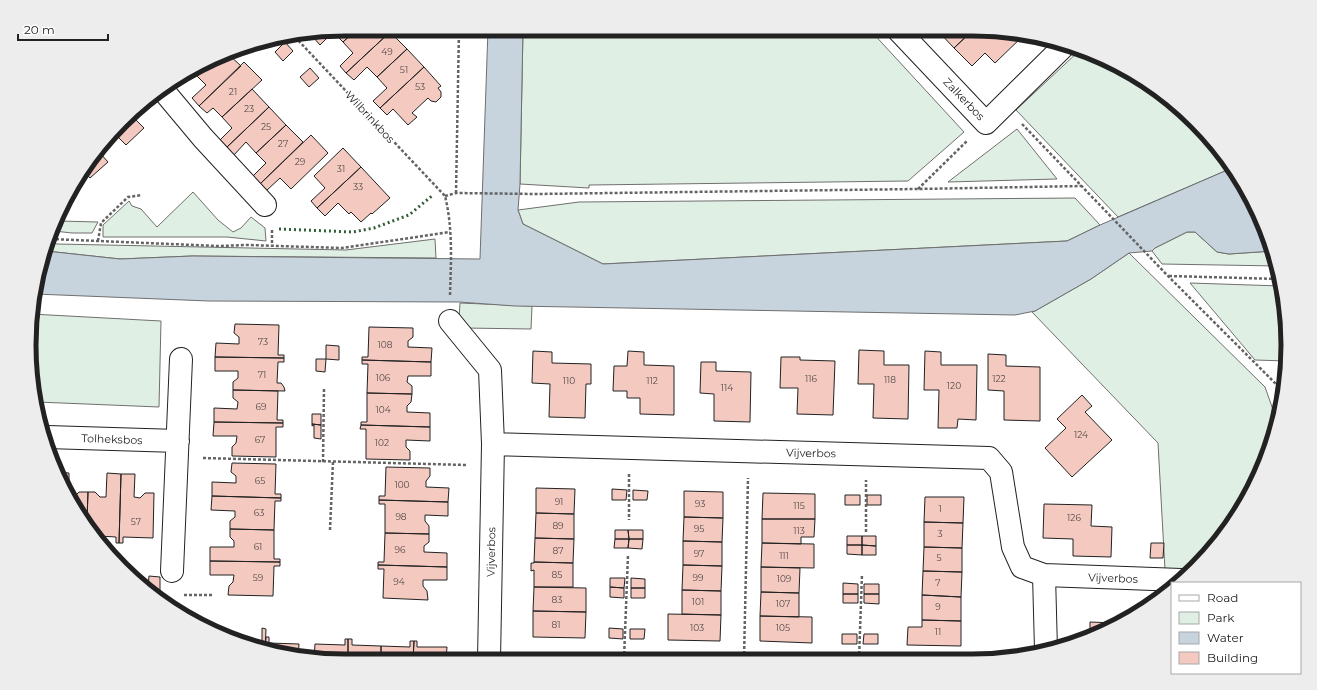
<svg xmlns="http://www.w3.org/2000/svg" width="1317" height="690" font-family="Montserrat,sans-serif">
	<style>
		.green { fill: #e0efe3; stroke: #6f6f6f }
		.water { fill: #c7d3dd; stroke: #6f6f6f }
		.building { fill: #f3c9c0; stroke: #222 }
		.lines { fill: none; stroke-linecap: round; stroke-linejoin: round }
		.minor-casing { stroke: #222; stroke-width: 24 }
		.path { stroke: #646464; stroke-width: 2.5; stroke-dasharray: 3 2; stroke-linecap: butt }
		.minor { stroke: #fff; stroke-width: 22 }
		.hedge { stroke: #2f5e38; stroke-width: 3; stroke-dasharray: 2 3; stroke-linecap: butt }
		.labels { text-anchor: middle; stroke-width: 3; stroke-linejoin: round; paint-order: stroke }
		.number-label { font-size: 9px; fill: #564c4a }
		.street-label { font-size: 11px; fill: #222; stroke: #fff }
		.rim { fill: none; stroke: #222; stroke-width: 5 }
	</style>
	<rect width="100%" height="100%" fill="#fff"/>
	<path class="green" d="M523,29L870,30L964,132L908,181L589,185V188L520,184Z
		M1080,50L1112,62L1165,94L1210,137L1232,168L1118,217L1016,110Z
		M1017,129L1057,179L948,182Z
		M193,192L218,220L233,232L241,228L251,217L265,228L266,241L227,237H103V225L129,201L132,206L141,209L157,227Z
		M1075,198L1100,225L1067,241L603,264L523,224L518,210L579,202Z
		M59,221L98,222L92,233H72L54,231Z
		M1187,232H1195L1217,252L1229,254L1273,251L1277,266L1162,264L1152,251L1155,248Z
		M435,239L436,258L192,256L120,259L46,251L49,242L57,244L346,250Z
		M1129,253L1265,387L1278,424L1255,485L1210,553L1191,570H1165L1158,443L1032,312L1035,311L1091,279Z
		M1190,283L1281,286L1285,304L1287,361L1255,360Z
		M460,303L532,306L531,329L464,328L459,319Z
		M31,314L161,321L159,407L37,402L32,386L30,325Z"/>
	<path class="water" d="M488,29H523L520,184L518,210L523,224L603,264L1067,241L1100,225L1232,168L1246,187L1271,244L1273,251L1229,254L1217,252L1195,232H1187L1155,248L1152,251L1129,253L1091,279L1035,311L1015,315L515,306L459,302L209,301L35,294L40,263L46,251L120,259L192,256L480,259Z"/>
	<path class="building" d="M345,29H357L343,42L333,32L320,45L313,37L316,34Z
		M357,29H387L390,32L346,73L340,66L353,53L343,42Z
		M937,30H973L954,48Z
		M973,30H992L1024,35L995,63L985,53L972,66L954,48Z
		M390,32L407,49L377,77L367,67L354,80L346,73Z
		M285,42L293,51L283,61L275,52Z
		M407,49L424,67L380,108L373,101L387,88L377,77Z
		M228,54L241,66L199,106L192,98L206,85L196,75L205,67Z
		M244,62L262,80L222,117L213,108L207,113L199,106Z
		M424,67L441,86L438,88L441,92V97L436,102L431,101L428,98L412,113L417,117L408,125L393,109L387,115L380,108Z
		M310,68L319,78L309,87L300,77Z
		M252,89L269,107L226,148L219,141L232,128L222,117Z
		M149,98L154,102L136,120L132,116Z
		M269,107L286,125L256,153L246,142L233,156L226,148Z
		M132,116L144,128L126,145L115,134Z
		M286,125L303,142L260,184L253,176L266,163L256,153Z
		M115,134L118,137L101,154L99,152Z
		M311,135L328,153L291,189L280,178L266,191L260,184Z
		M343,148L361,167L317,208L311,201L325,188L314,176Z
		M99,152L108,162L90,178L82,169Z
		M361,167L390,198L372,214L371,213L361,222L351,212L349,214L338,203L325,216L317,208Z
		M235,324L279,325L278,355H284V358L215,357L216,343L239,344V337L234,333Z
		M369,327L413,328V337L408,341V347L432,348L431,362L362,360V357H368Z
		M326,345L339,346V360L326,359Z
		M859,350L884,351V365H909L908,419L873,418L874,384H858Z
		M533,351L552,352V363L591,364V384H586L585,418L549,417L550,384L532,383Z
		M628,351L644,352V365L674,366V415L640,414V398H627V391H613L614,366H627Z
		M925,351L941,352V365H977L976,420L958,419L957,428H938L939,390H924Z
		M988,354L1006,355V366L1040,367V421L1004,420V391L988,390Z
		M215,357L284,358V362H278L277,383H281L284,387L285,391L233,390V382L238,378V371H215Z
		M781,357H800V360L835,361L833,415L797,414L798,388H780Z
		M316,359H326L325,372L316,371Z
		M362,360L431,362V376H408L407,382L412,386V394L367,393L368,364H362Z
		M701,362H716V371L751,372L750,422L714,421V394L700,393Z
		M233,390L278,391L277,420H283V423L214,422V408L237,409L238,402L233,398Z
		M367,393L412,394L411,402L407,406V412L430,413V427L361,425V422H367Z
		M1082,395L1092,406L1085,412L1112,440L1072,477L1045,448L1066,428L1057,419Z
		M312,414H321V425L312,424Z
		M214,422L283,423V427H276V457L232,456V447L236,443L237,436H213Z
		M312,424L321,425V439L314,438V425L312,426Z
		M361,425L430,427V441L406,440V447L410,451V460L366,459V429H360Z
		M232,463L276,464L275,494H281V498L212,496V482L236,483V476L231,472Z
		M386,467L430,468V476L426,481V487L449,488L448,502L379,500V496H385Z
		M58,472L69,473V495L61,485Z
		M107,473L121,474L119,543H116V537L99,536L87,520L88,492H95L100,497H106Z
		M121,474H135L134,497L140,498L145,493H154L153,538L123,537V543H119Z
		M536,488L575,489L574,514L536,513Z
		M612,489L627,490L626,500H612Z
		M633,490L648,491L647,500H633Z
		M684,491L723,492V518L684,517Z
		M79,492H88L87,520L70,496H75Z
		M763,493L815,494V519H762Z
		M845,495H860V505H845Z
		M867,495H881V505H867Z
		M212,496L281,498V501H275L274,530L230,529V521L235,517V511L211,510Z
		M925,497H964L963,523L924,522Z
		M379,500L448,502V516L425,515V521L429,526V534L385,533V504H379Z
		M1044,504L1092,505L1091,526L1112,527L1111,557L1073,556V539L1043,538Z
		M536,513L574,514V539L535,538Z
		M684,517L723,518L722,542L683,541Z
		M762,519H815L814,537H801V544L762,543Z
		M924,522L963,523L962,548L924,547Z
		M230,529L274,530V559H280V562L210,561V547H234V541L230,537Z
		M615,530H628L629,539H615Z
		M628,530H643V539H629Z
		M385,533L429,534V542L424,546V552L447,553V567L378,565V562H384Z
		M847,536H862V545H847Z
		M862,536H876V546L862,545Z
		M535,538L574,539L573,563L534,562Z
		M615,539H629L628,548H614Z
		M629,539H643L642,549L628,548Z
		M683,541L722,542V566L683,565Z
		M762,543L814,544V568L761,567Z
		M1151,543H1164L1163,558H1150Z
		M847,545H862V555L847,554Z
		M862,545L876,546V555H862Z
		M924,547L962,548V572L923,571Z
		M210,561L280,562V566H274L273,596L228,595L229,586L233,582L234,575H210Z
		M534,562L573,563V587H534V570L531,571V563H534Z
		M378,565L447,567V580H423V586L427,591L428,600L383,598L384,569H378Z
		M683,565L722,566L721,591L682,590Z
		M761,567L800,568L799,593L761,592Z
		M923,571L962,572L961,597L922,595Z
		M149,576L160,577V593H156L148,587Z
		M610,578H625L624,588L610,587Z
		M631,578L645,579V588H631Z
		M843,583L858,584V594H843Z
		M864,584H879V594H864Z
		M534,587L586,588V612L533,611Z
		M610,587L624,588V598L610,597Z
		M631,588H645V598H631Z
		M682,590L721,591V615L682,614Z
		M761,592L799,593V617L760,616Z
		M843,594H858V603H843Z
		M864,594H879V604L864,603Z
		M922,595L961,597V621L922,620Z
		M533,611L586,612L585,638L533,637Z
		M668,614L721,615L720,641L668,640Z
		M760,616L812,617V643L760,641Z
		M922,620L961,621V646L907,645L908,627H922Z
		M1090,622L1115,623V624L1090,638Z
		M262,628L266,629L265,651L243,643H262Z
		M609,628L623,629V639L609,638Z
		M630,629H645L644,639H630Z
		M842,634H857V644H842Z
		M864,634H878V644H863Z
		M266,637H269V643L299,644L298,656L265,651Z
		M345,639H348V660H325L314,659L315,644L345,645Z
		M348,639H352V645L381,646V660H348Z
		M410,641H414L413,660H381V646L410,647Z
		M414,641H417V647H447L446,660H413Z"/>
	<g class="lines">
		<defs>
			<path id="minor" d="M898,30L986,123L1066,44
				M162,89L203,138L265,205
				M450,321L490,370L493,444L489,660
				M47,437L178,441
				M493,444L989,458L1001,472L1013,547L1022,567L1044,575L1181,580
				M172,571L181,359
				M1044,575L1046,650"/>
		</defs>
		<use href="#minor" class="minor-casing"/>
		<path class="path" d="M295,37L445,196C453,228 451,262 450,295
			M1022,124L1168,276L1283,391
			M918,189L967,141
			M456,193L459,29
			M445,196L456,193L537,194L917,189L1082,186
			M272,230V246
			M51,239L218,246L247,245L342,248L450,232
			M98,241L101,223L128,197L142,195
			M1169,276L1280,279
			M203,458L466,465
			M323,462L324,389
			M629,474V520
			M330,530L333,461
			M866,532V480
			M184,595H212
			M624,659L628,555
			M744,659L748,478
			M859,659L862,574"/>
		<use href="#minor" class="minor"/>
		<path class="hedge" d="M279,229L353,232L374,228L409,215L433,195"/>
	</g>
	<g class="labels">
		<g class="number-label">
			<text x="387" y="55">49</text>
			<text x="404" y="73">51</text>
			<text x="420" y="90">53</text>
			<text x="233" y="95">21</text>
			<text x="249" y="112">23</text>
			<text x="266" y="130">25</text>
			<text x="283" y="147">27</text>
			<text x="300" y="165">29</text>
			<text x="341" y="172">31</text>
			<text x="358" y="190">33</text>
			<text x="263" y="345">73</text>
			<text x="385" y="348">108</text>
			<text x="262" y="378">71</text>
			<text x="383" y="381">106</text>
			<text x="811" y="382">116</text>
			<text x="999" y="382">122</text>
			<text x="890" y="383">118</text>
			<text x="569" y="384">110</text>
			<text x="652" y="384">112</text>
			<text x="954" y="389">120</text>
			<text x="727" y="391">114</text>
			<text x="261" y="410">69</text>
			<text x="383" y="413">104</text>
			<text x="1081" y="438">124</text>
			<text x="260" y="443">67</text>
			<text x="382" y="446">102</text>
			<text x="260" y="484">65</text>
			<text x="402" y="488">100</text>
			<text x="559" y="505">91</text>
			<text x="700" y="507">93</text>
			<text x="799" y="509">115</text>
			<text x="940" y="512">1</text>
			<text x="259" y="516">63</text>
			<text x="401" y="520">98</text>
			<text x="1074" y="521">126</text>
			<text x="136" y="525">57</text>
			<text x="558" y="529">89</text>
			<text x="699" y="532">95</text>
			<text x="799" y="534">113</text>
			<text x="940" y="537">3</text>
			<text x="258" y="550">61</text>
			<text x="400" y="553">96</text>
			<text x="558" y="554">87</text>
			<text x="699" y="557">97</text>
			<text x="784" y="559">111</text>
			<text x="939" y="561">5</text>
			<text x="557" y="578">85</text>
			<text x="258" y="581">59</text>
			<text x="698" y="581">99</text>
			<text x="784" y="582">109</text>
			<text x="399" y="585">94</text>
			<text x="938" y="586">7</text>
			<text x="557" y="603">83</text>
			<text x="698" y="605">101</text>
			<text x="783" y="607">107</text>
			<text x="938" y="610">9</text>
			<text x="556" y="628">81</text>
			<text x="697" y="631">103</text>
			<text x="783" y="631">105</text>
			<text x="938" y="635">11</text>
		</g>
		<g class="street-label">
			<text transform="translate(964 99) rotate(46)" y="4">Zalkerbos</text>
			<text transform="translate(370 117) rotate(47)" y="4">Wilbrinkbos</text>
			<text transform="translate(112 439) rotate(2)" y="4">Tolheksbos</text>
			<text transform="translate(811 453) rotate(1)" y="4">Vijverbos</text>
			<text transform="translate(491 552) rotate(-89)" y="4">Vijverbos</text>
			<text transform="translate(1113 578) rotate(2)" y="4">Vijverbos</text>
		</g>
	</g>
	<path d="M0 0H1317V690H0ZM345 36H972A309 309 0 0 1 1281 345V345A309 309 0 0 1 972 654H345A309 309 0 0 1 36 345V345A309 309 0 0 1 345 36Z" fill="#ededed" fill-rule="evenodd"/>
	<path class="rim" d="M345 36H972A309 309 0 0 1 1281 345V345A309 309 0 0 1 972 654H345A309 309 0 0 1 36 345V345A309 309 0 0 1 345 36Z"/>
	<rect x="1171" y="582" width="130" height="92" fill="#ffffff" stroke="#a7a7a7"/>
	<rect x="1179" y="595" width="20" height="6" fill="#ffffff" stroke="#a7a7a7"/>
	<text x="1207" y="602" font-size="12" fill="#222222">Road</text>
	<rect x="1179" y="612" width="20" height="12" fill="#e0efe3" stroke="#a7a7a7"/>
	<text x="1207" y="622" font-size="12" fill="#222222">Park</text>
	<rect x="1179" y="632" width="20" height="12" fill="#c7d3dd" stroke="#a7a7a7"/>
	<text x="1207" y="642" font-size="12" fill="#222222">Water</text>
	<rect x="1179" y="652" width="20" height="12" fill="#f3c9c0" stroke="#a7a7a7"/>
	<text x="1207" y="662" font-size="12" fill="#222222">Building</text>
	<path d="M18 34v6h90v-6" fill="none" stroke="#222222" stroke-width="2"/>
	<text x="24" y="34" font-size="12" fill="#222222" stroke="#ffffff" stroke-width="3" paint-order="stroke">20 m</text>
</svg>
